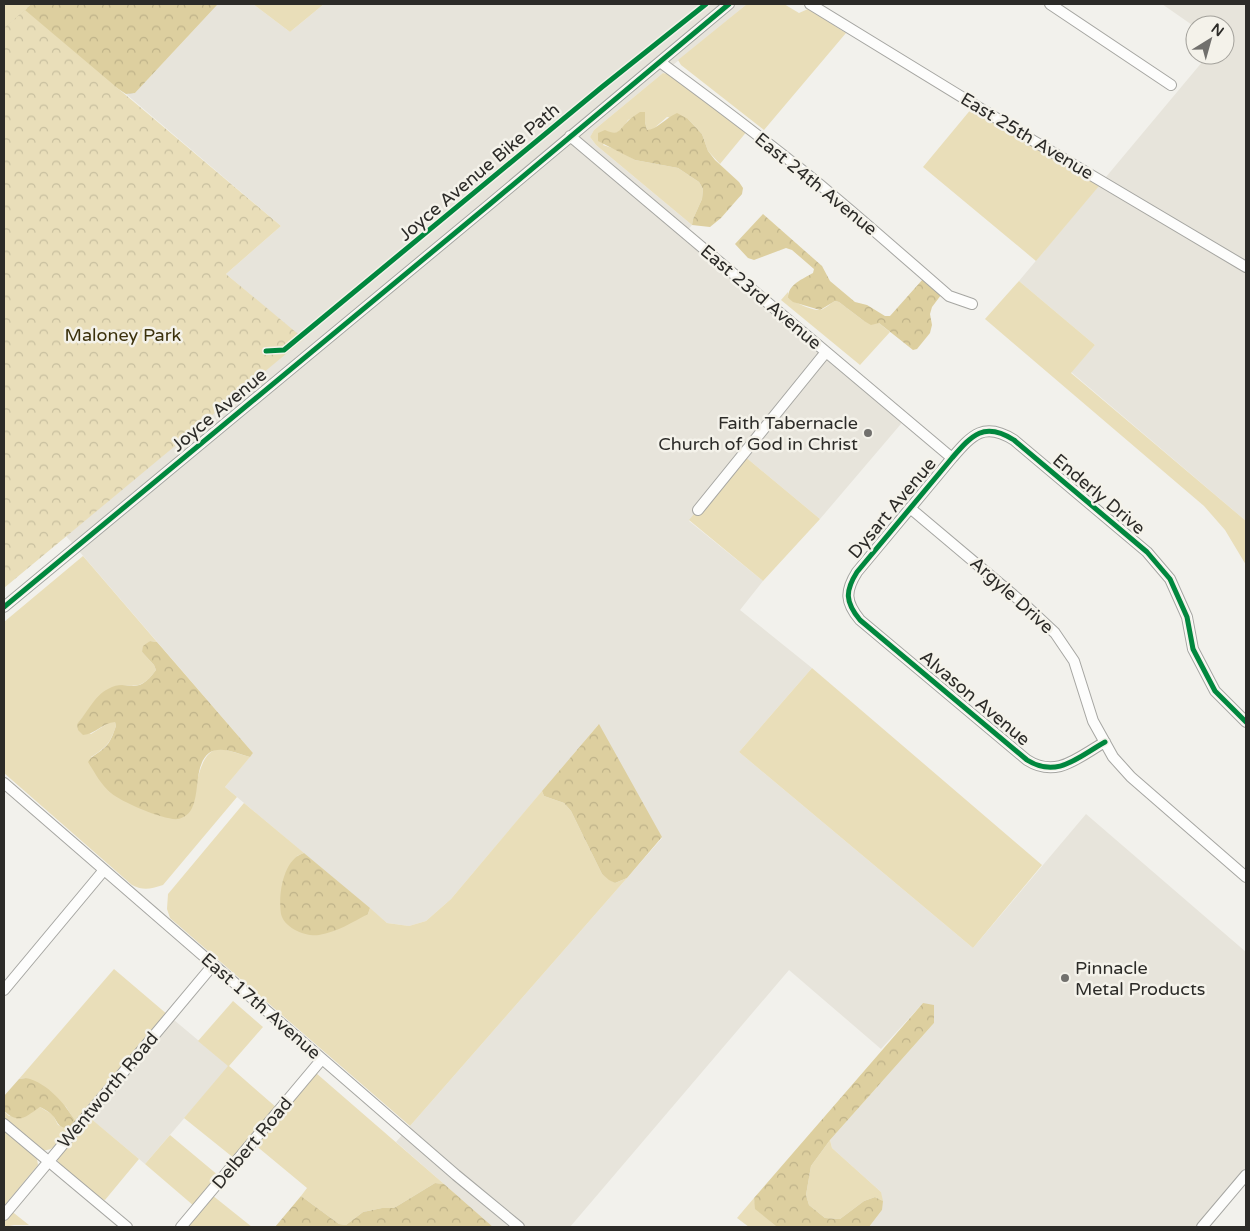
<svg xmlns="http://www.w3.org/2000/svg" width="1250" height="1231" font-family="'Varela Round',sans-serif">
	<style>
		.built { fill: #e7e4db }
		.grass { fill: #e9deb9 }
		.forest { fill: url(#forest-crowns) }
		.park { fill: url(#park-crowns) }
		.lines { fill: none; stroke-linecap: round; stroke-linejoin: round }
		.minor-casing { stroke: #a6a6a2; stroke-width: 12 }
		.minor { stroke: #fdfdfc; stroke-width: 10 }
		.cycleway-casing { stroke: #f4f2ea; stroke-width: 8 }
		.cycleway { stroke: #00873e; stroke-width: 5 }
		.poi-dot { fill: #71706d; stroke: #f4f2ea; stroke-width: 2 }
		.labels { text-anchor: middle; stroke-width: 5; stroke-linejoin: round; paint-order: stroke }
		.street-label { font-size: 18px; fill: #2c2b28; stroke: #f4f2ea }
		.park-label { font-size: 18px; fill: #3b310c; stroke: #f4f2ea }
		.poi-label { font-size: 18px; fill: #2c2b28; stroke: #f4f2ea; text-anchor: end }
	</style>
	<defs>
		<pattern id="forest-crowns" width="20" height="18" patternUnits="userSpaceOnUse" patternTransform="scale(1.25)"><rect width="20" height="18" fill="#ddcf9f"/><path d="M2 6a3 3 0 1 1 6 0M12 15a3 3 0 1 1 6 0" fill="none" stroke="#beb289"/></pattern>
		<pattern id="park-crowns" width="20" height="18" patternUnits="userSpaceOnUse" patternTransform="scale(1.25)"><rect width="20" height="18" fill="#e9deb9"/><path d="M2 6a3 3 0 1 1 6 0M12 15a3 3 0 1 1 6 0" fill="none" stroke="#c8bf9f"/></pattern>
	</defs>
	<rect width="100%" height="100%" fill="#f2f1ec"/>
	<path class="built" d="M218,4H253L290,32L324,4H747L594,130L590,137L596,145L692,225L686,232L906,418L820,519L743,455L689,521L763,581L740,610L812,668L739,752L973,948L1086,814L1246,952V1176L1202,1227H869L882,1210L881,1192L832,1148L830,1140L934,1023L923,1003L881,1049L789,970L570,1227H493L396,1142L662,838L598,725L451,899L426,921L409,926L387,923L225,787L253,753L66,536L303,339L226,274L281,226L126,94L135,93Z
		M1162,4H1246V521L1071,372L1095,345L1019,281L1208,55H1225V25H1195V27Z
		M168,1015L229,1066L145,1164L84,1113Z"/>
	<path class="grass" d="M4,4H31L25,10L4,28Z
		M253,4H324L290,32Z
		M747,4H784L799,13L808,9L846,33L764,130L681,65L678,60Z
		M663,73L674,75L748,130L720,164L708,151L702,134L688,119L667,117L652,130H647L645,122V112L628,120L620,132L612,134L603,145L618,150L635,160L678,168L699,182L703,189L702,199L693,219L692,225L596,145L590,137L594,130Z
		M972,108L1099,186L1036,261L923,167Z
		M1019,281L1095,345L1071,373L1246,521V565L1225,530L1204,506L985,319Z
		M788,292V298C794,302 813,311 820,310C825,309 831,303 835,301L839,302L864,321L879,323L890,332L860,365L781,300Z
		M743,455L820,519L763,581L689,520Z
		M83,556L157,642L150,641L142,652L154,665L156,670C145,685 140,687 122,685L87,712L77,724L91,734L110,722H115L116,726C110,743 107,747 91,757L192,807C196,792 198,751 219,749C226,749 242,755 250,757L225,787L237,797L163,885C150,889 144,891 132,885L4,773V622Z
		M812,668L1042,865L973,948L739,752Z
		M542,791L544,796L564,803L571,811L602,874L615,883L627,878L410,1126L170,918L167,909L168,894L244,803L304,853L297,856L368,914L370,908L387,923L409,926L426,921L451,899Z
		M114,969L168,1015L76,1122L66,1107L26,1078L19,1079Z
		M233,1001L263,1027L229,1066L277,1108L235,1159L184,1118L228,1066L198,1041Z
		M316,1073L444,1184L435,1183L394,1208H382L363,1212L346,1225L339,1224L301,1196L307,1188L254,1144Z
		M40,1107L53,1115L58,1125L70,1129C62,1139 54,1153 40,1150L4,1119V1111L9,1116Z
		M89,1117L139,1159L105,1200L100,1199L60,1165L57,1159Z
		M4,1130L34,1154L37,1159L38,1165L4,1206Z
		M170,1135L219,1176L194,1206L145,1164Z
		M830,1140L832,1148L881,1192L883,1201L875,1197L864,1201L840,1219L825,1218L809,1205L806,1195L811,1166Z
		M212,1195L252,1227H185Z
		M754,1198L756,1209L777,1227H749L737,1218Z
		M10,1210L29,1225H14L4,1227V1217Z"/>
	<path class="forest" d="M31,4H218L135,93L126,94L106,81L4,28L25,10Z
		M640,112H645V122L647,130C656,130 667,117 677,113L688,119L702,134L708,151L715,160L739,182L743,188L742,194L721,218L710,227L692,225L693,219L702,199L703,189L699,182L678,168L635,160L598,141V133L605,130C620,137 619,129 629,120C632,117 637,114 640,112Z
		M763,214L822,266L830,281L855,302L867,305L885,316H890L923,279L941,295L932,307L930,314L932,325L930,333L917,349L913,350L879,323L871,325L864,321L839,302L835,301L820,310L793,302L788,298C788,284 803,279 813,273L814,269L792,250L786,248L754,260L748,258L735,244Z
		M150,641L157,642L253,753L250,757C238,754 220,745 209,753C194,765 200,792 192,808C190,813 184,818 178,819C166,821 121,802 111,793C101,785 95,773 88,762C92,755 98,754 104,748C111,742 113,734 116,726L115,722C103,723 95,734 83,735L78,730L77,724C87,713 95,695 108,689C129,677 135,699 156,670L154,665L142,652L143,646Z
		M599,724L662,837L627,878L615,883L609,880L602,874L571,811L564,803L544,796L542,791Z
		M304,853L370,908L368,914C353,922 337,932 319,935C306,937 284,928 281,914C278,895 283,859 304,853Z
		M923,1003L934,1005V1023L830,1140L811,1166L806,1195L809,1205L825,1218L840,1219L864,1201L875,1197L883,1201L882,1210L869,1227H777L755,1209L754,1198Z
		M26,1078C48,1083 65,1104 76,1122L70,1129C55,1127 59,1121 51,1114C48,1111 44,1109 40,1107C25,1117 20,1125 4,1111V1096L19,1079Z
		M435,1183L444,1184L493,1227H275L301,1196L339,1224L346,1225L363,1212L382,1208H394Z"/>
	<path class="park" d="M25,10L281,226L226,274L304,339L4,588V28Z"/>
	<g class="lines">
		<defs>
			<path id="minor" d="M810,4L1032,140L1246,267
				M1050,4L1171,85
				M660,62C720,106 780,151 837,199C875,231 911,263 949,296L972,304
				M570,136L952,458
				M910,508L1024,604L1055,633L1074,661L1093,721L1113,757L1131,777L1246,877
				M698,510L826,352
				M4,607L490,204L729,4
				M1105,742C1078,757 1057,779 1027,760L860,620C845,602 845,591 857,572L952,458C972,435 984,421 1014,440L1147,552L1170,579L1187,617L1193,649L1215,691L1246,722
				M4,783L456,1175L519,1227
				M4,990L104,870
				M4,1124L127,1227
				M4,1215L213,965
				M181,1227L322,1059
				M1202,1227L1246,1175"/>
		</defs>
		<use href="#minor" class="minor-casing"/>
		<use href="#minor" class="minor"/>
		<defs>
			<path id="cycleway" d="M266,351L284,350L602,87L706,4
				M4,607L490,204L729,4
				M1105,742C1078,757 1057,779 1027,760L860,620C845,602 845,591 857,572L952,458C972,435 984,421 1014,440L1147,552L1170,579L1187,617L1193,649L1215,691L1246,722"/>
		</defs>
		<use href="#cycleway" class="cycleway-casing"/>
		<use href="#cycleway" class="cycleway"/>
	</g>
	<g class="poi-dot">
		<circle cx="868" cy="433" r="5"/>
		<circle cx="1065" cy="978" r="5"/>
	</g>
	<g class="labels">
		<g class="street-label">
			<text transform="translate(1027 136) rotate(31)" y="6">East 25th Avenue</text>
			<text transform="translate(479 172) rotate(-40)" y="6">Joyce Avenue Bike Path</text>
			<text transform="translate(816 184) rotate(39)" y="6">East 24th Avenue</text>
			<text transform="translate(761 297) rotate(40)" y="6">East 23rd Avenue</text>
			<text transform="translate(219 410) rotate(-40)" y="6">Joyce Avenue</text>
			<text transform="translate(1099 494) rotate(40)" y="6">Enderly Drive</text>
			<text transform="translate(892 508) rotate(-50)" y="6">Dysart Avenue</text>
			<text transform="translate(1012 595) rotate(42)" y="6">Argyle Drive</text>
			<text transform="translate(975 698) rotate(40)" y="6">Alvason Avenue</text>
			<text transform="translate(261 1006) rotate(41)" y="6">East 17th Avenue</text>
			<text transform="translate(108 1090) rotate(-50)" y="6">Wentworth Road</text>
			<text transform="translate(252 1143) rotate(-50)" y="6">Delbert Road</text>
		</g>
		<g class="park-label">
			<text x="123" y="341">Maloney Park</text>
		</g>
		<g class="poi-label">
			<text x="858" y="429">Faith Tabernacle<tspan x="858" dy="21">Church of God in Christ</tspan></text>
			<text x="1075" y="974" text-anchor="start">Pinnacle<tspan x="1075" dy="21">Metal Products</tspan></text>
		</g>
	</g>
	<rect width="1250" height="1231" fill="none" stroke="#2c2b28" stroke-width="10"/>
	<g transform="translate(1210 40) rotate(37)"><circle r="24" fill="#f4f2ea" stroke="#a4a29c"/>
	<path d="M0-4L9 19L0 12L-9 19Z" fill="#71706d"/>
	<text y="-8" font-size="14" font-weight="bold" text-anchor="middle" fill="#2c2b28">N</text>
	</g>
</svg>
